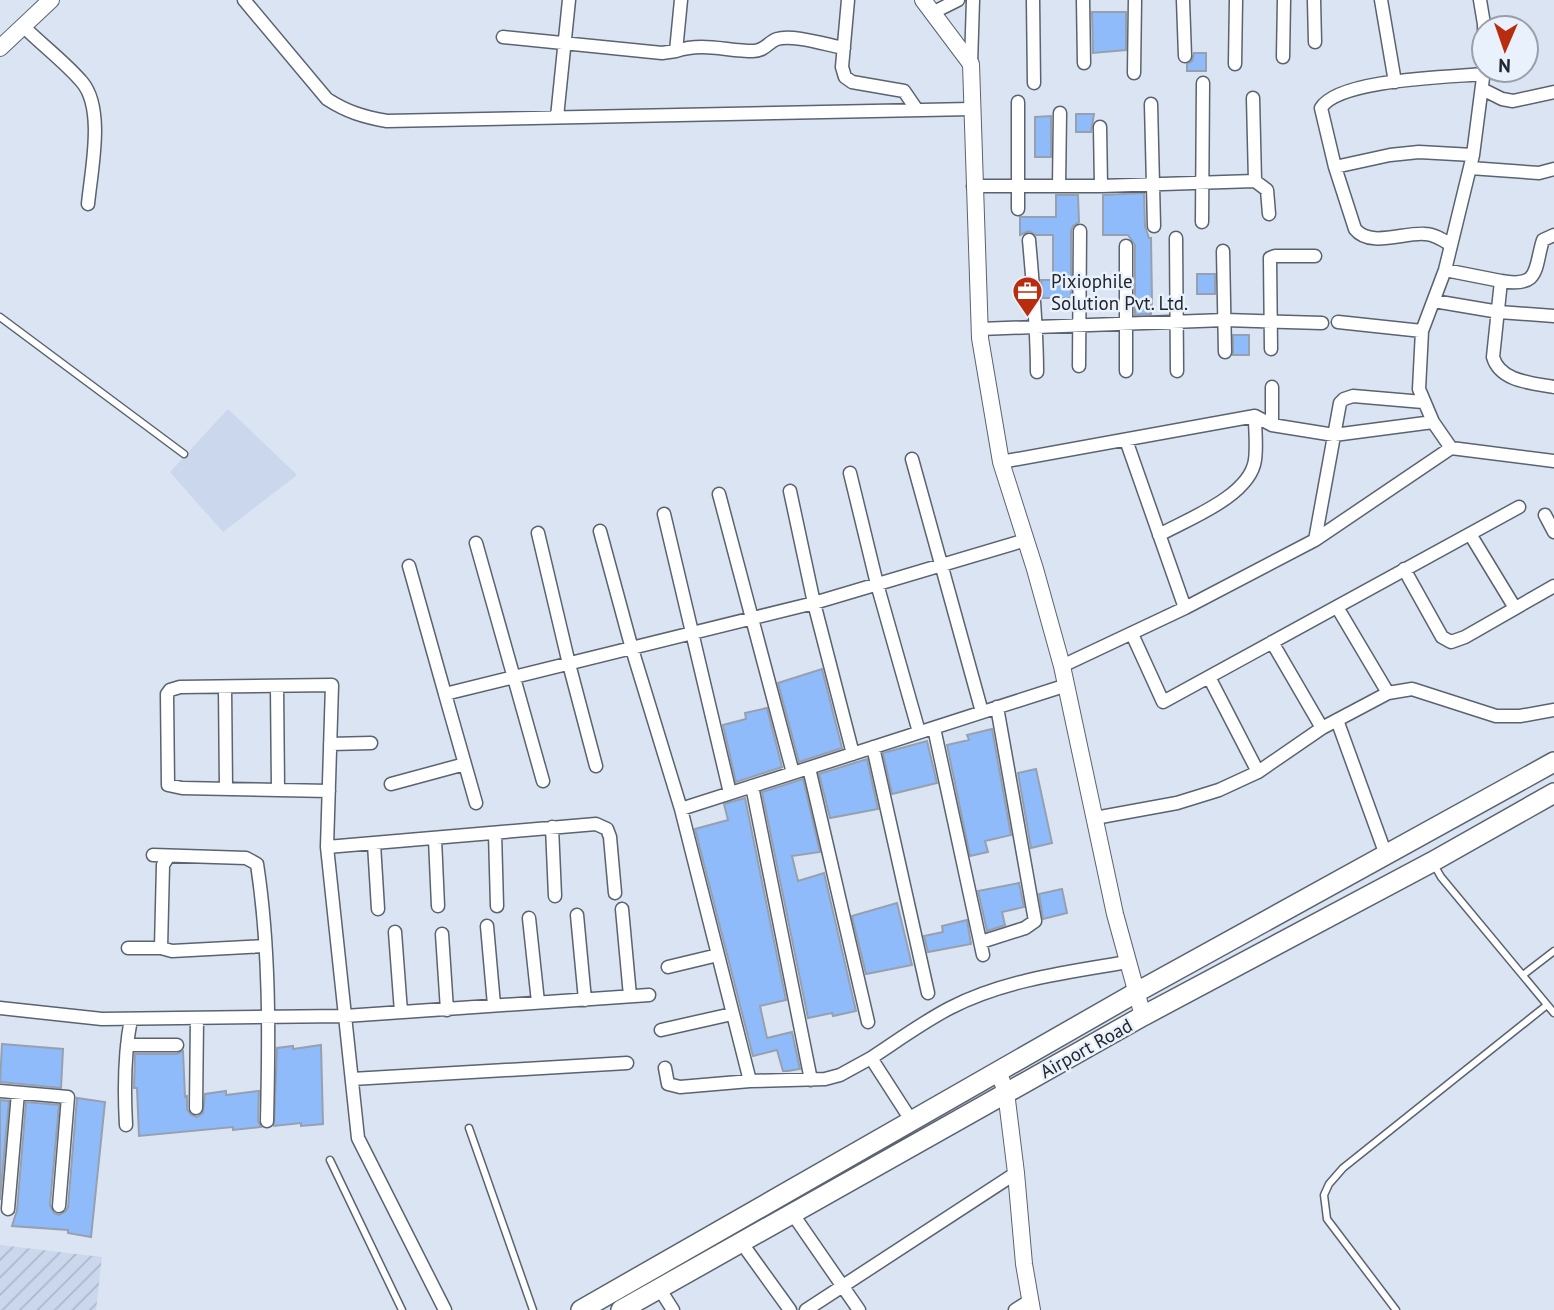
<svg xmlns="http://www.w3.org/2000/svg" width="1554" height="1310" font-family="'PT Sans',sans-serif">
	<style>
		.built { fill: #cad7ec }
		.industrial { fill: url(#industrial-furrows) }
		.building { fill: #8fbbfb; stroke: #97a0ae; stroke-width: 2 }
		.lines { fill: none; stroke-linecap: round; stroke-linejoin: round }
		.service-casing { stroke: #5a636f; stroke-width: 9 }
		.minor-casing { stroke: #5a636f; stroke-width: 15 }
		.tertiary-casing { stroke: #5a636f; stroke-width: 18 }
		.secondary-casing { stroke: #5a636f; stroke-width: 22 }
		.service { stroke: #fff; stroke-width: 6 }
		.minor { stroke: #fff; stroke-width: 12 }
		.tertiary { stroke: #fff; stroke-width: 16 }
		.secondary { stroke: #fff; stroke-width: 19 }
		.labels { text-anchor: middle; stroke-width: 5; stroke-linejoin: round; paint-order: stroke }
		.poi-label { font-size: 19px; fill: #23262b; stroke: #e9f1fd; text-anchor: start }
		.street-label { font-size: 19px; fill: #23262b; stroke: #e9f1fd }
	</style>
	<defs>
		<pattern id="industrial-furrows" width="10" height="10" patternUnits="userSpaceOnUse" patternTransform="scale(1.75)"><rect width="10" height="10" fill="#cad7ec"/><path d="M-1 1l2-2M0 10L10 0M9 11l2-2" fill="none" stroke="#adb8cb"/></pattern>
	</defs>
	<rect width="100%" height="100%" fill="#dae4f3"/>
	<path class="built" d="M228,409L297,475L223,532L170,472Z"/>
	<path class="industrial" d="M0,1245L102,1257L96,1310H0Z"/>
	<path class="building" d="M1092,12H1126V50L1093,53Z
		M1194,53H1206V71H1187V64L1192,61Z
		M1076,114H1094L1091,132H1076Z
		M1051,116V157H1035V117Z
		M1144,193L1145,226L1149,238H1151L1152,301L1151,314L1135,315V245L1128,235H1103V195Z
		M1056,195H1078L1079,222L1073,226L1071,231V298H1043L1041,280H1053V235H1036L1029,231L1020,235V217H1056Z
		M1197,274H1215V294H1197Z
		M1233,335H1249V355H1233Z
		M822,669L842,748L799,762L778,683Z
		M767,708L782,767L736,782L723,725L746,719L745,713Z
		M992,729L1011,835L985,841L988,852L970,856L947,745L969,740L967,735Z
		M927,741L937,783L892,794L883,753Z
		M867,759L878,809L830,818L819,774Z
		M1036,769L1052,843L1031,848L1018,773Z
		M803,779L820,852L792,856L798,881L824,873L856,1011L833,1016L832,1013L808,1018L762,792Z
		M745,798L786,1000L760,1006L767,1038L792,1032L800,1069L788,1071H783L777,1050L753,1056L695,829L728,820L724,804Z
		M1019,883L1024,907L1002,912L1005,925L987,931L978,891Z
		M1062,889L1067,913L1043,919L1039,894Z
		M897,903L912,965L866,974L852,916Z
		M967,920L971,944L928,952L924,936L943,932L942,926Z
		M2,1044L63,1049L61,1088L0,1082Z
		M321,1045L323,1124L301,1126V1123L274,1126L277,1048L293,1046V1049Z
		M183,1051L185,1097L187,1096V1109L191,1115L197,1117L203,1113L205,1094L226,1091V1095L259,1091L258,1121L261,1127L233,1130V1127L139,1136L137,1088H134L135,1054H177Z
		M77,1098L105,1102L91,1237L68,1233V1230L12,1226L17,1210L26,1102L59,1105L50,1205L54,1213L59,1215L66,1211L68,1207Z
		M0,1100L9,1101L0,1200Z"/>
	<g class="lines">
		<defs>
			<path id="service" d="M0,317L184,454
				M1433,863L1441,877L1554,1013
				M1523,975L1554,951
				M469,1128L533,1310
				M330,1160L402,1310
				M1396,1310L1327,1219L1324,1195L1329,1184L1343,1168L1547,1005"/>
			<path id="minor" d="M244,0L327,99C347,112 364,117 387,121L971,109
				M681,0L676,51C703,42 726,51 753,51C765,51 768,42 777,39C793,34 827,45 844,48
				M848,0L842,67L845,77L852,82L904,91L917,110
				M1033,0L1034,83
				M1083,0L1084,63
				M1183,0L1185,56
				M1314,0L1315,42
				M1381,0L1395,82
				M1480,0L1484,24V68
				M932,13L958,0
				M23,26C42,45 65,62 82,82C105,109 91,171 88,204
				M503,37L662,53L676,51
				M1283,57L1284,0
				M971,64L973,0
				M1235,64L1236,0
				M1484,70L1473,155L1445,270L1422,331L1419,389L1433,422L1451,448L1554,461
				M1134,73L1135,0
				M1482,89L1502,99L1513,101L1554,92
				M1253,98L1255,181
				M1151,104L1154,226
				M557,117L569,0
				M1100,127L1101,186
				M1473,155L1419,152L1390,155L1335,167L1321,108C1338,79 1450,77 1484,74
				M1335,167L1355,229C1370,248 1404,232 1425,234C1434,234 1443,240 1451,245
				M1470,168L1539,173L1554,169
				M973,186H1101L1255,181L1267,190L1269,214
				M1059,186L1060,113
				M1018,209V102
				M1202,222L1203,83
				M1176,238L1177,371
				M1029,240C1033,284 1037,328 1037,372
				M1223,251L1225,352
				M1445,270L1501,281L1493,357C1500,382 1533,383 1554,387
				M1501,281C1541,288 1534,268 1543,240L1554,235
				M1434,301L1499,312L1554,316
				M1338,322L1422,331
				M980,329L1225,320L1322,323
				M1271,349L1270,258L1275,256H1315
				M1079,366L1080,231
				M1126,371V246
				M1272,387V425
				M1126,440L1185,608
				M912,459L982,712
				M1001,462L1255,416L1272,425L1334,435L1433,422
				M850,473L877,584L919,732
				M790,491L814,603L853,754
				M719,494L793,773
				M664,514L730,793
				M1545,515L1554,532
				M600,531L632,649L681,809L750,1081
				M538,533L569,664L596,766
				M1470,534L1515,608
				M1159,535C1188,519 1250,496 1255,460C1257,446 1255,431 1255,416
				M1315,540L1451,448
				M476,543L543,781
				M409,566L445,694
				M1404,569L1442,637L1451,642L1465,637L1554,586
				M1337,607L1388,693
				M1132,634L1163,702L1519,507
				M1272,642L1322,728
				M1062,666L1185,608L1315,540L1340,403L1344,399L1353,396L1423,402
				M1209,677L1258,772
				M277,686L278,789
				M225,687L226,789
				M1337,720L1386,855
				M934,728L983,955
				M330,744L371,743
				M873,747L928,993
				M809,768L868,1022
				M391,784L465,764
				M752,786L811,1080
				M476,803L445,694L814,603L1026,540
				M681,809L1067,685
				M1095,818L1177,803L1219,790L1258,772L1322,728L1388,693L1412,689L1496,716H1520L1554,710
				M552,827L555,896
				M495,833L497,906
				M435,839L438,906
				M374,844L378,909
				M327,847L332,685L180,687L170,690L167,694L168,785L182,788L329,791
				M153,855L246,858L257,864C270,949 269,1036 267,1121
				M168,857L163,865L161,948L172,951L265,946
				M622,909L630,996
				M577,915L585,1000
				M529,918L538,1002
				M487,926L494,1005
				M395,932L401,1012
				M442,934L447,1010
				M981,942L1025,928L1035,921L997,707
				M128,948H161
				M668,967L718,955
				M0,1008L102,1019L345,1016L649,995
				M661,1030L732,1014
				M127,1045H177
				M871,1058C897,1041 923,1022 950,1008C1004,980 1068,972 1128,962
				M665,1068L668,1084L680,1087L750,1081L825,1079L840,1075L871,1058L911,1120
				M352,1079L627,1063
				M0,1091L68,1097L59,1206
				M196,1108L197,1018
				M126,1125C124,1089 124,1054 131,1019
				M8,1209L18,1093
				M792,1213L859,1310
				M741,1242L790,1310
				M659,1288L673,1310
				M445,1310L358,1138L327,847L596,824L607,829L610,837L615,893
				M806,1310L1016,1173
				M1015,1310L1031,1300"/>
			<path id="tertiary" d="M923,0L971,64L980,338L1001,462L1035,569L1062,666L1115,914L1143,1016
				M0,48L51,0
				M998,1071L1006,1092L1016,1173L1024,1264L1032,1310"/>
			<path id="secondary" d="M581,1310L1137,992L1554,762
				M621,1310L1143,1016L1432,862L1554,793"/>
		</defs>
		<use href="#service" class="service-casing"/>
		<use href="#minor" class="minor-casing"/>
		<use href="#tertiary" class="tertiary-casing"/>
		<use href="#secondary" class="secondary-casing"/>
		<use href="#service" class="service"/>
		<use href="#minor" class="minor"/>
		<use href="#tertiary" class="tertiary"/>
		<use href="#secondary" class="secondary"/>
	</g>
	<defs>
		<symbol id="office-pin" viewBox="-11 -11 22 30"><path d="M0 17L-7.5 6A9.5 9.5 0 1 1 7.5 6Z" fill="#b82d0e" stroke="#e9f1fd"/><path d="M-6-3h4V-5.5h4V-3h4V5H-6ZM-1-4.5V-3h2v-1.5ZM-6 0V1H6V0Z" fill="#fff"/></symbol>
	</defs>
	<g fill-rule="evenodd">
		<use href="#office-pin" x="1010" y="274" width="35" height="47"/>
	</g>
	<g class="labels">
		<g class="poi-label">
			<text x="1051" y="288">Pixiophile<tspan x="1051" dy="22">Solution Pvt. Ltd.</tspan></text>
		</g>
		<g class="street-label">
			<text transform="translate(1086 1048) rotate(-29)" y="7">Airport Road</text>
		</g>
	</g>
	<g transform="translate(1505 49) rotate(182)"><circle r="33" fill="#e9f1fd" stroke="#9aa0a9" stroke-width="2"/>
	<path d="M0-5L12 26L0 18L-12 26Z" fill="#b82d0e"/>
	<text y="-10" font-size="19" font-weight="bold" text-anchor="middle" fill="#23262b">N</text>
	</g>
</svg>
